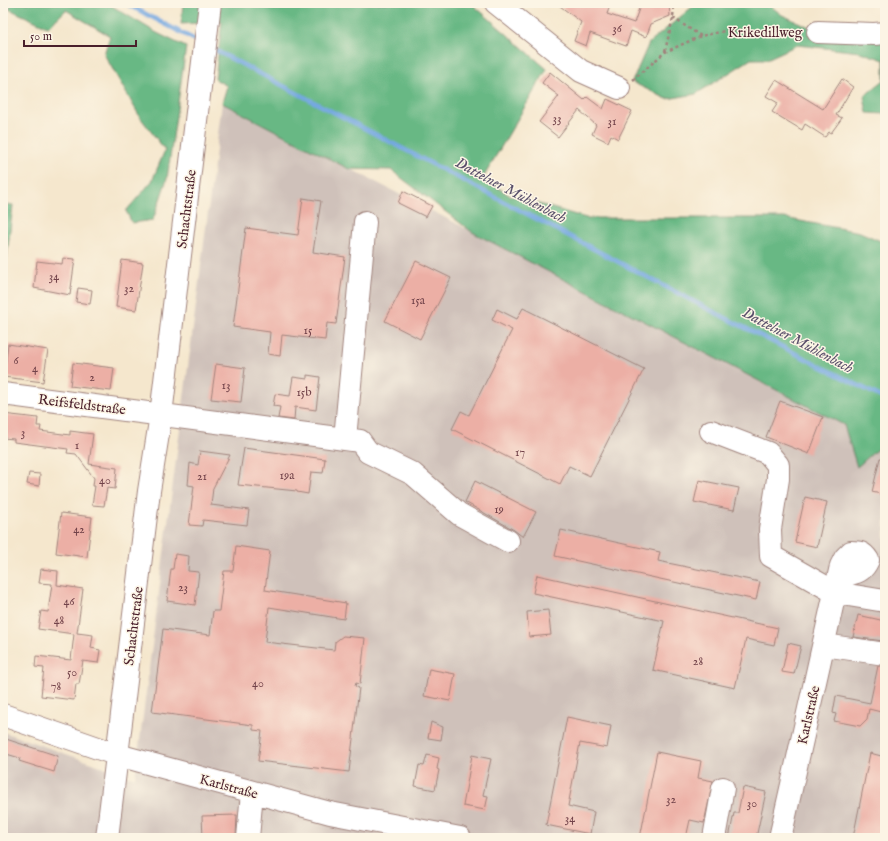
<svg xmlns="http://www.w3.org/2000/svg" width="888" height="841" font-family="'IM FELL English',serif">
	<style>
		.industrial { fill: #cfc1ba }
		.forest { fill: #68b884; stroke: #596c58 }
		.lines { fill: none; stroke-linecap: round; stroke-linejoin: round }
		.stream { stroke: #75a8e1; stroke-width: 4.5 }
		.building { fill: #ecafa5 }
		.minor-casing { stroke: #a0837c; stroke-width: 24 }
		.path { stroke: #a0837c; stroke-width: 2.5; stroke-dasharray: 3 3; stroke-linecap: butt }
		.minor { stroke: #fff; stroke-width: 22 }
		.labels { text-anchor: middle; stroke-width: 3; stroke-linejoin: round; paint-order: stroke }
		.number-label { font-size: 12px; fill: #72434a }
		.street-label { font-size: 14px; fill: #4a1f2b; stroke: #fcf5e5 }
		.water-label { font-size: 15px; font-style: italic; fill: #594f6b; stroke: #fcf5e5 }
	</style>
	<rect width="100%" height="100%" fill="#fcf5e5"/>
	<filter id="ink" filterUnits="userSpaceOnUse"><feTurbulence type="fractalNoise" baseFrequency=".025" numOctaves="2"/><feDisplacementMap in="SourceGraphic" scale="8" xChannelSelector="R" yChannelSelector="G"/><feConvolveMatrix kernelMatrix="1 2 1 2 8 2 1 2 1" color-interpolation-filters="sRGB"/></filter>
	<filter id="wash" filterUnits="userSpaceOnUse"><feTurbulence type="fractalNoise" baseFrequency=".012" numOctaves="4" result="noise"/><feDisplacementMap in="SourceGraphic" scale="16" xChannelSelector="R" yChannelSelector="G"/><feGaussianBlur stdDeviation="0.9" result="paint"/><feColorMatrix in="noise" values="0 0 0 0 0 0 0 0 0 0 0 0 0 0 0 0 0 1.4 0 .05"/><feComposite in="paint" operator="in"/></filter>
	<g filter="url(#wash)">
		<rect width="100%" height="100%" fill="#f5e7cd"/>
		<path class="industrial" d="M222,103L885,444V838H3V732L135,778Z"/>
		<path class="forest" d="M12,3H107L157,33L186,47L167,179L153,220L132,223L126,211L152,181L165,150L140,117L104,54L110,36L66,10L48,27L9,9Z
			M183,3H471L547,69L483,178L509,195L586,218H784L860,232L885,243V444H883L857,467L844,425L472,232L391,170L349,169L222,103L227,86L215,79L222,22L181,24Z
			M697,3H767L782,15L839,40L885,39V114L867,113L864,96L884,80V60L860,52L797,45L767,59H751L696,94L667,99L632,82L649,43Z
			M3,204L13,205L3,289Z"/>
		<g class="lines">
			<path class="stream" d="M125,3L199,42
				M211,48L708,309L885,399"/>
		</g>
		<g id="blocks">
			<path class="building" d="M556,3H611L607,14L634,23L641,3H669L670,16L651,24L646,37L631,31L626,46L590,33L586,46L574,41L581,22Z
				M550,72L584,100L587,97L603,109L607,99L632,111L618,139L611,135L608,142L592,134L596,125L579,110L558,137L539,122L559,96L542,83Z
				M842,79L853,87L836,115L842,118L831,133L829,132L825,137L805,124L802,130L772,112L778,103L766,96L776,80L823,109Z
				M403,191L432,206L426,217L398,203Z
				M303,198L321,201L313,252L345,257L336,324L327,323L325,340L282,335L280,356L268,354L270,332L233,327L246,228L298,235Z
				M63,258L75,259L70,295L34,288L37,261L62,264Z
				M122,260L143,263L136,310L116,307Z
				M416,261L451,278L420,339L385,321Z
				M78,288L92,290L90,304L76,302Z
				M523,308L644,369L590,476L569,466L560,484L452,429L461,411L469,415L512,330L492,320L497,309L517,319Z
				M8,344L48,350L43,382L4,377Z
				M73,363L114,368L111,391L70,386Z
				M216,364L245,368L241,402L211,399Z
				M307,375L320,377L316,410L295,407L294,420L278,418L280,407L273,406L275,394L290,396L293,377L307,379Z
				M780,401L823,417L809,454L766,437Z
				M3,414L38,418L37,426H41L40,431L70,435V431L93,434L89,464L117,468L115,489L107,488L104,506L92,505L95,486H93L94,478L76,454L67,453L68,449L14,442V439L3,438Z
				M244,448L325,459L323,473L311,472L308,494L297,492V491L238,485Z
				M200,451L230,455L213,488L211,505L249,510L247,525L203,520L202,526L189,525L194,486L188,485L190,463L198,465Z
				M880,458H885V495L872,492Z
				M29,473L40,474L39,486L27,484Z
				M699,480L739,488L734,510L694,502Z
				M475,481L536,512L523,537L514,530L465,502Z
				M805,497L827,502L817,547L795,542Z
				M61,513L92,517L87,557L56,553Z
				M561,530L660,552L658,561L760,582L756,600L555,556Z
				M236,546L270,551L265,590L346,603L344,619L269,607L265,642L334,650L335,642L343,636L365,638L360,684L356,683L355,686L359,688L349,772L258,761L262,731L253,730V725L152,712L163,629L210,635L213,611H219L224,571H233Z
				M175,554L189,556L188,571L199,572L195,605L167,601L171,569H173Z
				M41,569L58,571L57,585L83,589L77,633L93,635L91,648L100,650L98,663L83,661L79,684H76L74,700L41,696L44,668L35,667L36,656L71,660L74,634L38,629L41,611L48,612L52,584L39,583Z
				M537,575L778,628L774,645L746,639L735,688L653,670L664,621L533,593Z
				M548,610L551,635L529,637L527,612Z
				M858,615L885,621L883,641L853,637Z
				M788,643L801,646L794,674L782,672Z
				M878,666H885V713L869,709L867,719L860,726L834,721L836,714L833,713L836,696L870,703Z
				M429,669L455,674L450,701L424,696Z
				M567,717L611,726L607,748L580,743L568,806L594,812L590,834L546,825Z
				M431,722L443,727L441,740L428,738Z
				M3,738L58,756L54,772L19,761L20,758L3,753Z
				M657,752L701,761L698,778L713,781L704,823L690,820L686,838H640Z
				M870,753L885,757V838H853Z
				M427,755L439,758L437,769L439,770L435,790L415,786L419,765L424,766Z
				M472,755L491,759L483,795L488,796L485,810L463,806Z
				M743,787L766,792L756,838H729L734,813H738Z
				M237,815L236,838H203L202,816Z"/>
		</g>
	</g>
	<g filter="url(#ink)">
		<use href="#blocks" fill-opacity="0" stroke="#a0837c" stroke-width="1"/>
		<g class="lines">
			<defs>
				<path id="minor" d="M496,3L581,71L619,88
					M818,32L874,34L885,33
					M3,394L360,441L368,452L413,474L459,514L508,541
					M711,431L768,453L778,465V479L770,529L771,556L836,593L885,601
					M345,439L365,222
					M824,645L885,654
					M3,715L118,755L330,813L460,838
					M107,838L149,491L161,415L210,3
					M248,838L252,792
					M714,838L723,788
					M780,838L841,566L845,558L851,552C859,552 863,552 868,560C864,569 859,572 850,574L845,572L841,566"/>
			</defs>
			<use href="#minor" class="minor-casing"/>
			<path class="path" d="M673,18L701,36
				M665,51L673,18L674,3
				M633,80L665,52L701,36L729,30L802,31"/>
			<use href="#minor" class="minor"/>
		</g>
	</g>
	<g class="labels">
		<g class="number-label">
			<text x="617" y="32">36</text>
			<text x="557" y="122">33</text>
			<text x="612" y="125">31</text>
			<text x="54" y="280">34</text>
			<text x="129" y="292">32</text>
			<text x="418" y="304">15a</text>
			<text x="308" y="334">15</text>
			<text x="16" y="364">6</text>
			<text x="35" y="372">4</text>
			<text x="92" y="381">2</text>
			<text x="226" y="389">13</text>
			<text x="304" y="396">15b</text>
			<text x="23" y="436">3</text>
			<text x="77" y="449">1</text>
			<text x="520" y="456">17</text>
			<text x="287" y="479">19a</text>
			<text x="202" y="480">21</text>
			<text x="105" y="484">40</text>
			<text x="499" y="513">19</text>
			<text x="79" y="533">42</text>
			<text x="183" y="591">23</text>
			<text x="69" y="605">46</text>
			<text x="59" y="624">48</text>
			<text x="698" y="665">28</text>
			<text x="72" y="676">50</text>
			<text x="258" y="687">40</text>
			<text x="56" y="690">78</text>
			<text x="671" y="803">32</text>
			<text x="752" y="807">30</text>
			<text x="570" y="822">34</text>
		</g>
		<g class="street-label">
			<text x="765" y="37">Krikedillweg</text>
			<text transform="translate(186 209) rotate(-83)" y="5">Schachtstraße</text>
			<text transform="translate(82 404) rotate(7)" y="5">Reifsfeldstraße</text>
			<text transform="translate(133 626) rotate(-83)" y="5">Schachtstraße</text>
			<text transform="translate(808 715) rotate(-77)" y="5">Karlstraße</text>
			<text transform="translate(229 786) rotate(15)" y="5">Karlstraße</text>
		</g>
		<g class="water-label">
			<text transform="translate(511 190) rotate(28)" y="5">Dattelner Mühlenbach</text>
			<text transform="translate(798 340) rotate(28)" y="5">Dattelner Mühlenbach</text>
		</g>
	</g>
	<rect width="888" height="841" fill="none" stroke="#fcf5e5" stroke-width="16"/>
	<path d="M24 40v6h112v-6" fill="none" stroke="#4a1f2b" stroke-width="2"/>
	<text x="30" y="40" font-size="12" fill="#4a1f2b" stroke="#fcf5e5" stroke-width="3" paint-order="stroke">50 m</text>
</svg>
